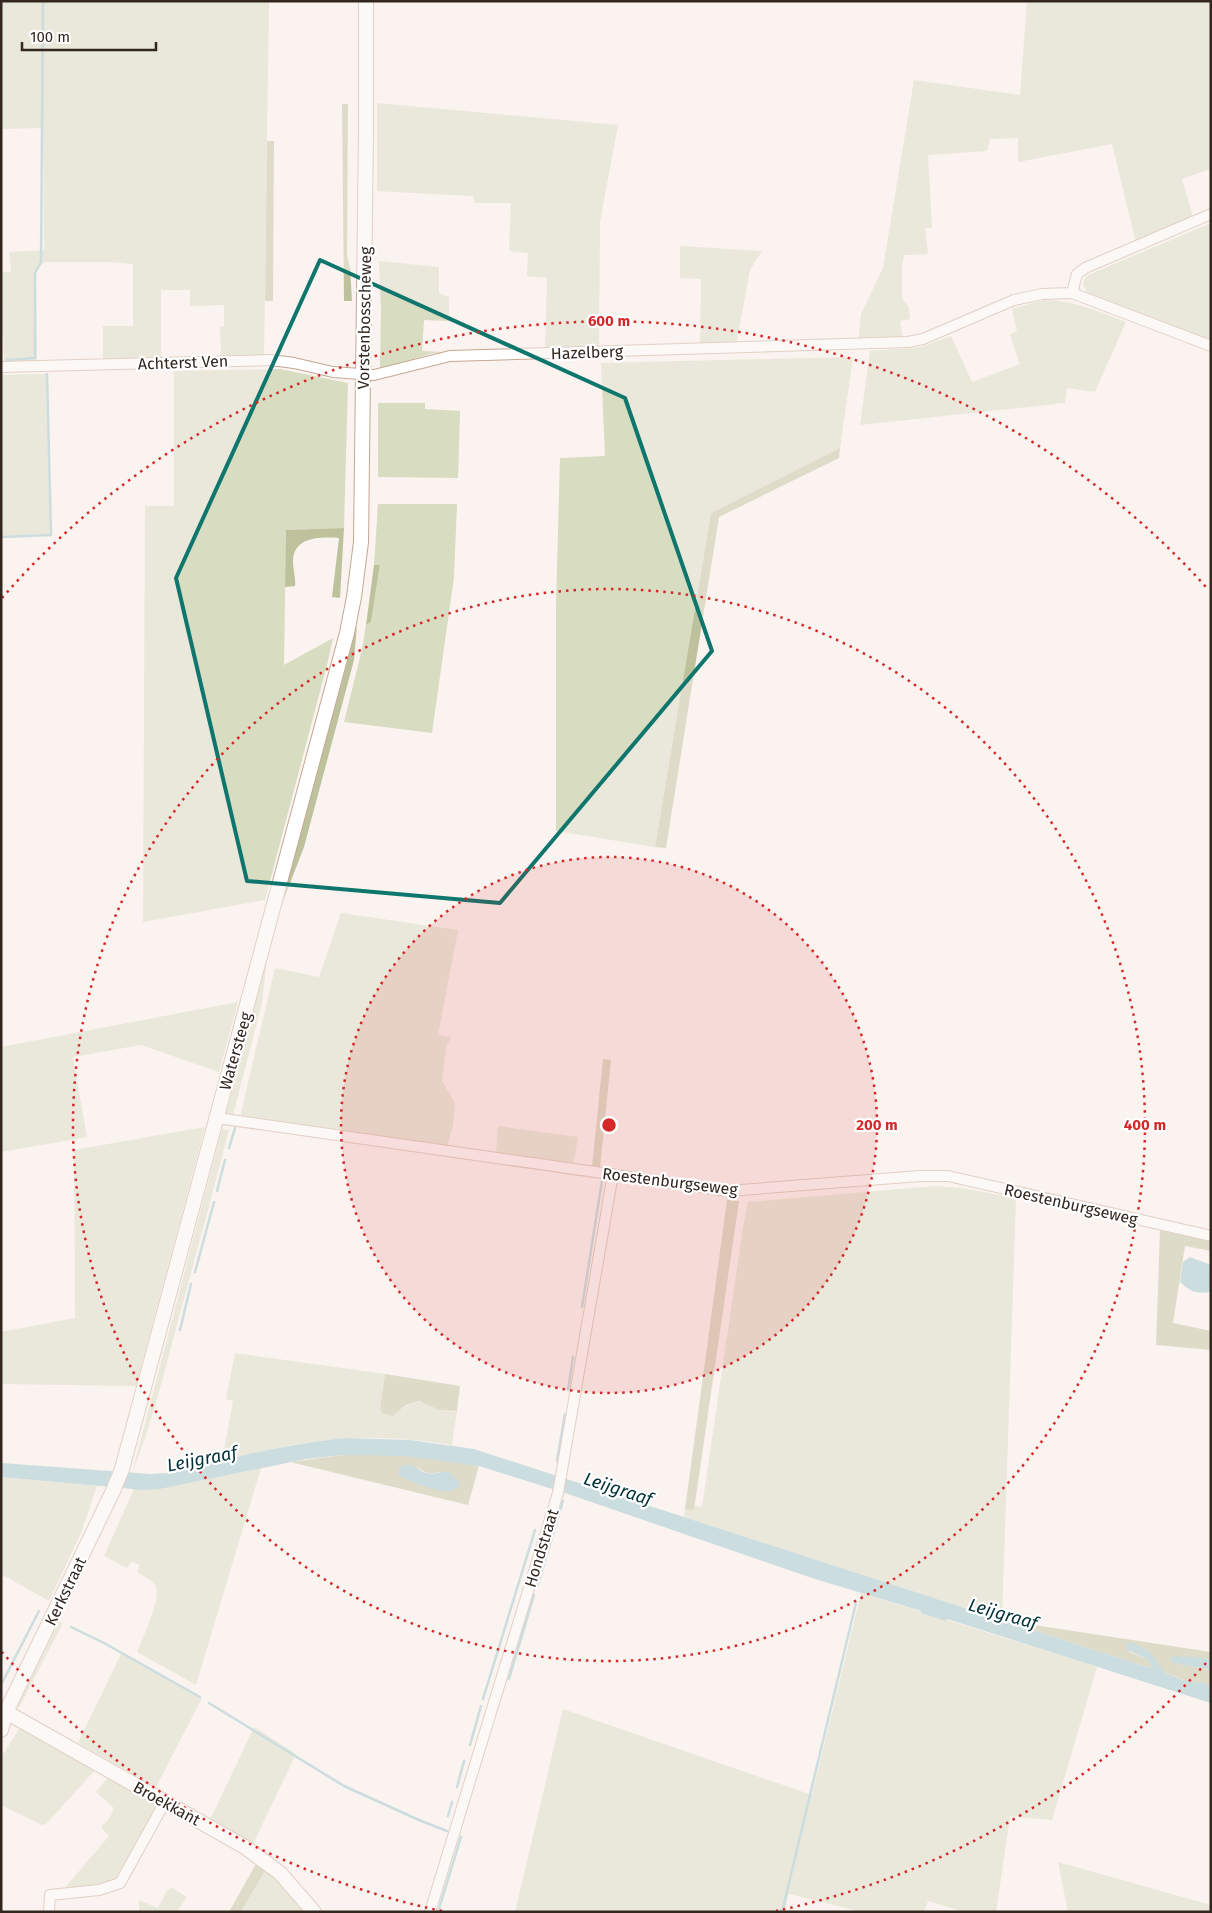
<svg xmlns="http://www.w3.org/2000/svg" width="1212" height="1913" font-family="'Fira Sans',sans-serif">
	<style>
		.green { fill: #d8dcc0 }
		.forest { fill: #bdc29c; fill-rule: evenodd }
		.water { fill: #94c3cc }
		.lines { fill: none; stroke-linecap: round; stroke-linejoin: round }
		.stream { stroke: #94c3cc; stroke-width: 2.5 }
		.street-casing { stroke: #c5a793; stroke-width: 12 }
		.secondary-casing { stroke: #c5a793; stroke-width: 16 }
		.street { stroke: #fff; stroke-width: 10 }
		.secondary { stroke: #fff; stroke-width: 14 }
		.marked { fill: none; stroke: #0f766e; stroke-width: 4; stroke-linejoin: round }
		.ring { fill: none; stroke: #d62828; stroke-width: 2.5; stroke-dasharray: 2.5 5 }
		.labels { text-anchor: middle; stroke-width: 4.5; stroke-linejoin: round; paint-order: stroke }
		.street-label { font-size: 16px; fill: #32261e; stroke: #fff }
		.water-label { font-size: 18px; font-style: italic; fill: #013138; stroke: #fff }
		.centre { fill: #d62828; stroke: #fff; stroke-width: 2.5 }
		.ring-label { font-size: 15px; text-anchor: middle; font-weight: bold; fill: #d62828; stroke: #fff; stroke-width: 4.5; stroke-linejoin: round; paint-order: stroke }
	</style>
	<rect width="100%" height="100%" fill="#faf3ef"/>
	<path class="green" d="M1,1H269L264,355L221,356L220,327L224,326V305L190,306V290H161V358L103,359V326H133V264L111,262H44L36,270L37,361L4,362L1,272H11L9,252L44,250L43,128L1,129Z
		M1027,1H1211V169L1182,179L1192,213L1191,220L1136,243L1112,144L1018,162V138L990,139L987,151L928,155L932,228H925L928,254L904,255L902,267V298L909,308L910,319L900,321L903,339L858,342L861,314L883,268L914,80L1020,95Z
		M377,103L618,125L600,222L599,349L545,350L547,278L527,276L528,253L509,251L511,203H475L473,196L377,191Z
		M1211,223V340L1089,295L1083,285L1084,280L1088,275Z
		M680,246L762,251L750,270L736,345L700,346L701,279L680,278Z
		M379,261L439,267V293L449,297V321L424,320L422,351L443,352L433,353L380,369L381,309Z
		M1043,300C1072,300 1099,311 1126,322L1095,392L1067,388L1065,403L860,425L870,351L921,347L951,336L972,382L1020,364L1010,335L1017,331L1012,309Z
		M853,357L840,448L711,513L655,847L556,831V605L560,458L605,456L601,363Z
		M280,369L348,383L344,528L286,530L284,665L333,638L328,661L265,900L143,922L145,506H174V371Z
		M46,374L50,534L1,536V375Z
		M378,403H425V409L460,411L458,478L378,477Z
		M378,504H457L454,577L432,733L344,722L362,649L366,625L371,622L380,566L374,565Z
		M341,913L458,930L438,1035L451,1037L446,1047L442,1081L455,1103L453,1125L447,1147L240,1117L275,968L319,977Z
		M267,957L262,1003L233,1115L226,1114Z
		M238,1002L219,1072L141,1045L73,1057L87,1137L1,1152V1047Z
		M498,1126L578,1137L574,1161L571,1164L496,1153Z
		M205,1127L136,1386L1,1384V1332L75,1318L74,1150Z
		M222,1129L229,1130C212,1196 194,1262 176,1328C163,1377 151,1427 132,1473Z
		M935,1186L961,1188L1016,1198L1002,1620L684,1517L685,1509L694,1510L695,1506L702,1507L743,1227L748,1202Z
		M235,1353L385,1374L380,1408L393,1416C428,1386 422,1414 457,1411L452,1445C409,1438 363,1435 319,1441C286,1445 254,1453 222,1461L233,1401L226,1399Z
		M261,1468L196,1685L137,1652C142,1639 161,1600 156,1587C153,1580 143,1576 137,1572L140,1565L132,1561L127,1568L104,1556L134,1489H160Z
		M1,1477L97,1486L81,1533L49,1601L1,1574Z
		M861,1593L1097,1667L1052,1820L1011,1816L1010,1818L996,1912H964L928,1901L924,1912H862L789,1894L784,1912H515L563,1709L812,1795Z
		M59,1622L63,1623L19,1708L17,1707Z
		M121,1654L202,1698L156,1787L78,1743Z
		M22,1725L97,1768L46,1824L42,1825L1,1805V1757Z
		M254,1727L296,1754L253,1844L211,1818Z
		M110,1775L153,1802L156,1808L118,1886L63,1890L109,1836L101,1827C107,1821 113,1816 113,1807L96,1792Z
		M1058,1862L1211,1905V1912H1068Z
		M266,1869L271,1873L307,1912H241Z
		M171,1887L187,1897L177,1912H139V1900L158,1908L166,1892Z"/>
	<path class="forest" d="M342,104H348L347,254L350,268L352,301H344Z
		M267,141H274L273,301H265Z
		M840,448L839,458L719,517L666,848L655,847L711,513Z
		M344,528L340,598L332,597L339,538C321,537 293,536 293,562C293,570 296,577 295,586L285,587L286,530Z
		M374,565H380L371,622L366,625Z
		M357,626L354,660L304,847L280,909Z
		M603,1059L611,1060L600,1168L592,1167Z
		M727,1200L739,1201L694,1510L685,1509Z
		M1160,1229L1211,1240V1251L1185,1246L1173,1323L1211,1331V1350L1156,1345Z
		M385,1374L460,1386L457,1411L439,1410L419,1401L406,1405L393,1416L382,1413L380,1408Z
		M382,1454L429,1458L479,1466L468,1505L290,1462L342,1455ZM416,1466C425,1473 428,1475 439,1472L455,1490H438Z
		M1002,1620L1211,1652V1661L1205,1658L1174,1663L1211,1670V1687C1197,1683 1171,1678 1161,1669C1157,1666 1152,1655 1147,1650L1128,1651L1148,1660L1151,1666L1150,1668Z
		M257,1862L266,1869L241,1912H229Z"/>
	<path class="water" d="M1190,1257L1211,1265V1292C1195,1294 1191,1292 1180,1282L1183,1262Z
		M348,1438L410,1440L474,1449L1150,1668L1151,1666L1148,1660L1126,1649L1129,1642C1139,1644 1149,1650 1155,1659C1160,1665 1161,1670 1168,1674C1181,1680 1197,1683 1211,1687V1703L947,1619L946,1621L921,1613V1611L812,1578L568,1494L479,1466L404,1456L342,1455L306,1459L160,1489L143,1490L1,1477V1463L150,1474L166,1473C226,1460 286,1443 348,1438Z
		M403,1465C417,1464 417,1471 427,1473C434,1475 442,1471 449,1472L459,1481V1487C445,1498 418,1483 403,1478L399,1475V1470Z
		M1173,1656L1205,1658L1211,1661V1670L1174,1663L1171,1661L1170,1658Z"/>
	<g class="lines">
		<path class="stream" d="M7,360L35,358V273L41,262L43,1
			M1,537L51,535L47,374
			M229,1148L235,1128
			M217,1191L225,1160
			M195,1272L214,1202
			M582,1307L602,1181
			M180,1330L191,1284
			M568,1390L573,1357
			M557,1461L565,1414
			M537,1587L563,1501
			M71,1627L104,1643L200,1697
			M509,1679L534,1595
			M2,1683L39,1611
			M1198,1683L1211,1687
			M483,1699L535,1530
			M209,1703L344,1786L419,1820L447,1831
			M470,1745L481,1706
			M457,1787L464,1761
			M448,1816L452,1802
			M438,1912L461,1837
			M782,1912L856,1603"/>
		<defs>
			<path id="street" d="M1072,293L1077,274L1085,268L1211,214
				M1,367L271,360L294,363L333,372L374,375L450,356L908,342L923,339L1014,300L1042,294L1072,293L1211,346
				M217,1118L728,1191L920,1176H948L1211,1236
				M49,1912L50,1895L99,1890L120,1883L165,1802
				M430,1912L558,1493L613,1174"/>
			<path id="secondary" d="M6,1712L245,1847L280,1873L314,1912
				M1,1730L6,1712L113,1491L122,1469L347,633L354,597L361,542L366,130V1"/>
		</defs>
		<use href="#street" class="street-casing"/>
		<use href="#secondary" class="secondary-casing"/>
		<use href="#street" class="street"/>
		<use href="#secondary" class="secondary"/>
	</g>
	<path d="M0 0H1212V1913H0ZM320,260L625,398L712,651L500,903L247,881L176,578Z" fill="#faf3ef" fill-opacity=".55" fill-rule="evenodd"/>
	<path class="marked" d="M320,260L625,398L712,651L500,903L247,881L176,578Z"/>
	<circle cx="609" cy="1125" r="268" fill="#d62828" fill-opacity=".12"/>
	<g class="ring">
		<circle cx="609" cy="1125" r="268"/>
		<circle cx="609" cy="1125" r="536"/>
		<path d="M1206 1663A804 804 0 0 1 776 1911M442 1911A804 804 0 0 1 2 1652M2 598A804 804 0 0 1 1206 587"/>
	</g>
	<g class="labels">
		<g class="street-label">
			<text transform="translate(364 318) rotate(-89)" y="6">Vorstenbosscheweg</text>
			<text transform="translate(587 352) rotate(-2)" y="6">Hazelberg</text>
			<text transform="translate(183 362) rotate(-2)" y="6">Achterst Ven</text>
			<text transform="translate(235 1051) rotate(-74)" y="6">Watersteeg</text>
			<text transform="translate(670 1181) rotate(7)" y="6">Roestenburgseweg</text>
			<text transform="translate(1071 1204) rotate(13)" y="6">Roestenburgseweg</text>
			<text transform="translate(541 1548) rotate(-73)" y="6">Hondstraat</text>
			<text transform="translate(65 1591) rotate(-64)" y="6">Kerkstraat</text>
			<text transform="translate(167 1803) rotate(29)" y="6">Broekkant</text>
		</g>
		<g class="water-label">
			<text transform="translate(202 1459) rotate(-11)" y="6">Leijgraaf</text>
			<text transform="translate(618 1489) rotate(18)" y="6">Leijgraaf</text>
			<text transform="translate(1003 1614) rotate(16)" y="6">Leijgraaf</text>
		</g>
	</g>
	<circle cx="609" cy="1125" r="8" class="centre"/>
	<g class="ring-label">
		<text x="609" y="326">600 m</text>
		<text x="877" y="1130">200 m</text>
		<text x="1145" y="1130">400 m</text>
	</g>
	<rect width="1212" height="1913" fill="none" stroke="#32261e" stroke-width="5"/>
	<path d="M22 42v8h134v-8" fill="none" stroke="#32261e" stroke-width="2.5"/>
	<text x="30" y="42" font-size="15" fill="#32261e" stroke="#ffffff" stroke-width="4" paint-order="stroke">100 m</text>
</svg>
